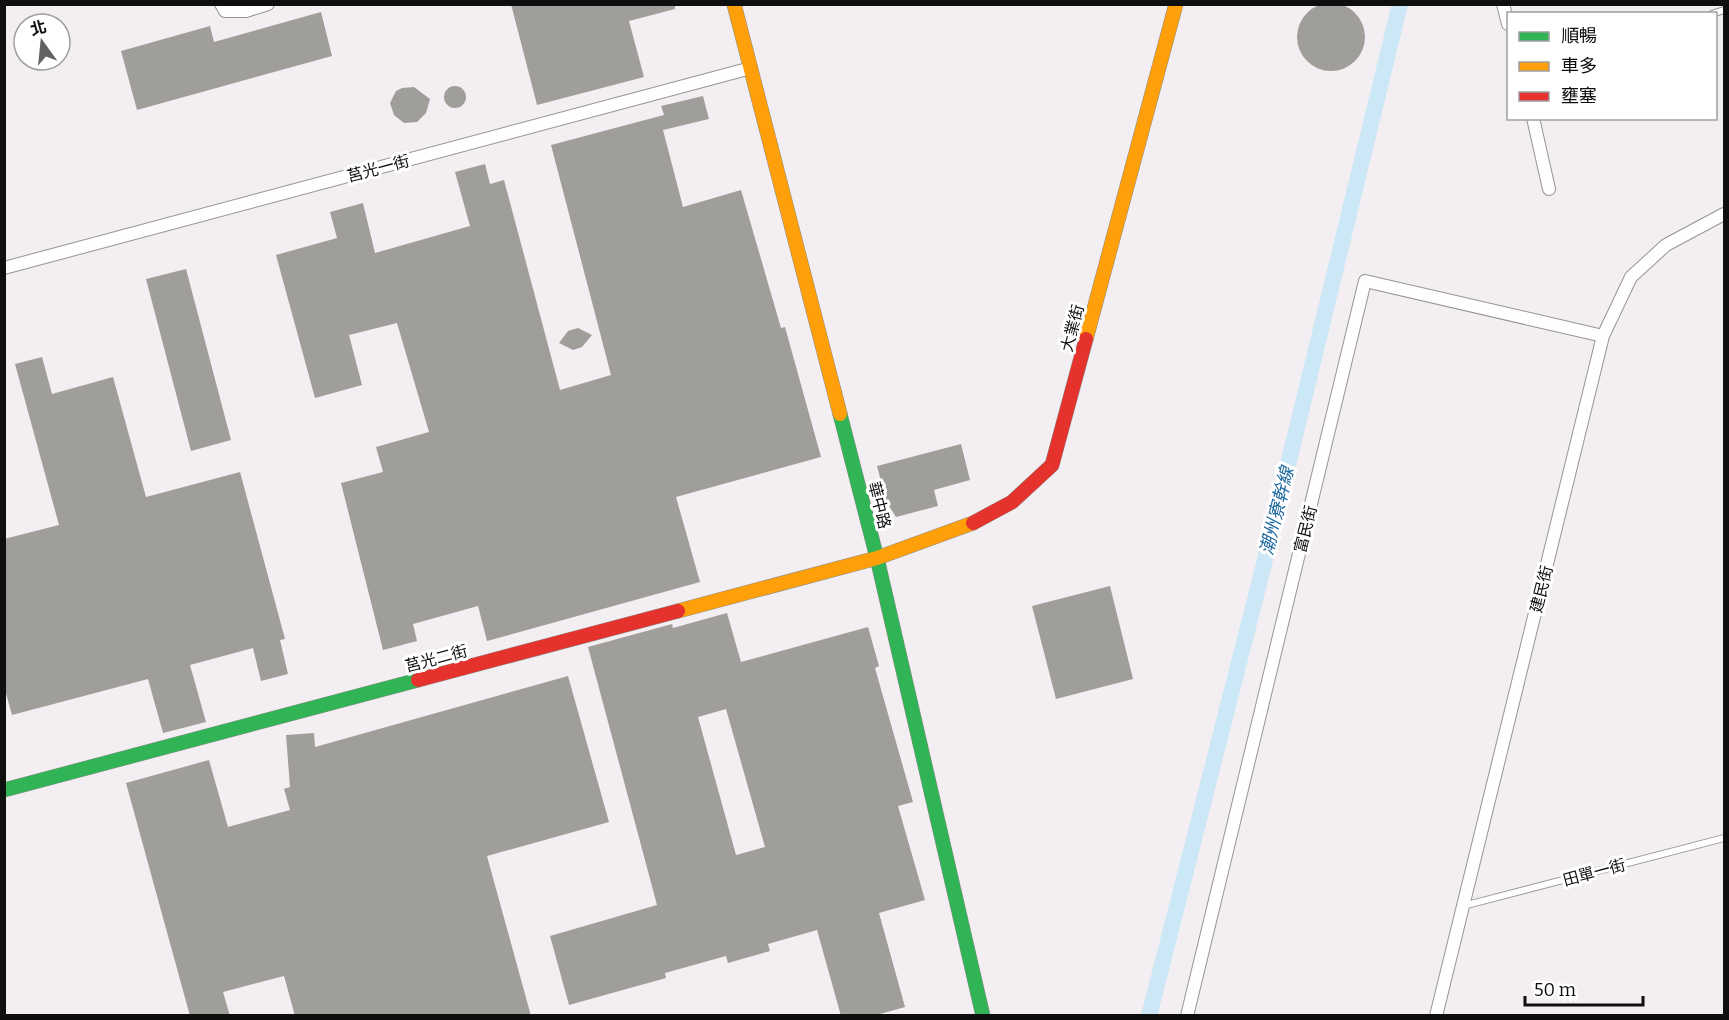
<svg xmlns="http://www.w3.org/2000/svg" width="1729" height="1020" font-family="Bitter,'Noto Sans TC',serif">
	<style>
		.industrial { fill: #f3eef1; fill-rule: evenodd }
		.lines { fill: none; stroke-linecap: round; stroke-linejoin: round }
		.canal { stroke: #cce7f5; stroke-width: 16 }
		.building { fill: #a09e9a; fill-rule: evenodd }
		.lane-casing { stroke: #969593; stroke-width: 8 }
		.street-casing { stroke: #969593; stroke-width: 14 }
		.fast-casing { stroke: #8c8c89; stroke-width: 15 }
		.slow-casing { stroke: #8c8c89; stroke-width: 15 }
		.jam-casing { stroke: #8c8c89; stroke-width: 15 }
		.lane { stroke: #fffefe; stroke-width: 6 }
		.street { stroke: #fffefe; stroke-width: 12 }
		.fast { stroke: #30b455; stroke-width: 14 }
		.slow { stroke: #ff9f0a; stroke-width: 14 }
		.jam { stroke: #e5322d; stroke-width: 14 }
		.labels { text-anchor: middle; stroke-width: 6; stroke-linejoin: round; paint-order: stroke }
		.street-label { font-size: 16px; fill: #0f0f0f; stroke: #fff }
		.water-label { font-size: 18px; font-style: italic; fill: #1b689f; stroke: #fff }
	</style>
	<rect width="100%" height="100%" fill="#fcfbf5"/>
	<path class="industrial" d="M5,5H1724V1015H5ZM1508,14H1716V118H1508ZM24,24H60V60H24Z"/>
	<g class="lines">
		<path class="canal" d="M1149,1016L1261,576L1400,4"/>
	</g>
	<path class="building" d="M1297 37a34 34 0 1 1 68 0a34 34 0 1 1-68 0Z
		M511,4H675V9L629,21L644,77L537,105Z
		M321,12L332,56L137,110L121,51L210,26L214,42Z
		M444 97a11 11 0 1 1 22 0a11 11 0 1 1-22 0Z
		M414,87L430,99L426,113L417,122L404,123L394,115L390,103L396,91L402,88Z
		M703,96L709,119L663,130L683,207L741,190L781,328L785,327L821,457L676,497L700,582L487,641L478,606L413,624L417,641L383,650L341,483L383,472L376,447L429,432L397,323L349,335L362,385L315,398L276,255L337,238L330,212L363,203L375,253L470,226L455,172L485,164L490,184L504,180L560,390L611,375L551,145L664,115L661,106Z
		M186,269L231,440L191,451L146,279Z
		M578,328L592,335L582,347L573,350L559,343L568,331Z
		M42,357L52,394L113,377L146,497L240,472L285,639L280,640L288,674L261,681L253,648L190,665L206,722L163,733L148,679L12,715L4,686V539L59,525L15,364Z
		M961,444L970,480L934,490L938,506L896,517L886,501L877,466Z
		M1110,586L1133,679L1056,699L1032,606Z
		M727,613L741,662L868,627L879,666L875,668L913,802L898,806L925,900L879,913L905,1007L873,1016H841L817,930L768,944L770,951L728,963L726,956L665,973L666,978L569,1005L550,936L657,905L588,647L672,624L673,628ZM726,709L765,847L736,855L698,717Z
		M568,676L609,822L487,856L531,1016H295L284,976L223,992L230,1016H190L126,783L209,760L228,827L290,810L284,789L290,787L286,735L314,733L315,747Z"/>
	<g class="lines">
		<defs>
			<path id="lane" d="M1712,14L1724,10
				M1463,906L1724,838"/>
			<path id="street" d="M221,4L225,11H246L268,4
				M1503,4L1508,24
				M1533,118L1549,189
				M4,268L751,68
				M1187,1016L1365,281L1603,336
				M1436,1016L1603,336L1631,277L1666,245L1724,214"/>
			<path id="fast" d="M840,414L877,558L983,1016
				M4,790L418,680"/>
			<path id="slow" d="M734,4L840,414
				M1086,339L1176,4
				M678,611L877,558L973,523"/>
			<path id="jam" d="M973,523L1012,502L1052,465L1086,339
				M418,680L678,611"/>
		</defs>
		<use href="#lane" class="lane-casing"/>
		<use href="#street" class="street-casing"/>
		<use href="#fast" class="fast-casing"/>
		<use href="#slow" class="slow-casing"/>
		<use href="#jam" class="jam-casing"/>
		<use href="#lane" class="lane"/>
		<use href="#street" class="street"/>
		<use href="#fast" class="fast"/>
		<use href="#slow" class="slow"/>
		<use href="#jam" class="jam"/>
	</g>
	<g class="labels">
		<g class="street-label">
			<text transform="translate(378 168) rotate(-15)" y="6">莒光一街</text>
			<text transform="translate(1072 328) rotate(-75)" y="6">大業街</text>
			<text transform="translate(880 505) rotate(76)" y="6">華中路</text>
			<text transform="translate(1305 529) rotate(-76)" y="6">富民街</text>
			<text transform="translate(1541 589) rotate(-76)" y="6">建民街</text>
			<text transform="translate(436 658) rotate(-15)" y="6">莒光二街</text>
			<text transform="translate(1594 872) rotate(-15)" y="6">田單一街</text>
		</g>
		<g class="water-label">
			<text transform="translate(1277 511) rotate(-76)" y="6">潮州寮幹線</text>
		</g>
	</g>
	<rect width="1729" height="1020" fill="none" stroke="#0f0f0f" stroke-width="12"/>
	<rect x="1507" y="12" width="210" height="108" fill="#ffffff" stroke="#9f9f9f" stroke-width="1.5"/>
	<rect x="1519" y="32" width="30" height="9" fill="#30b455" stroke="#9f9f9f" stroke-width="1.5"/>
	<text x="1561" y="42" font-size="18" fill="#0f0f0f">順暢</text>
	<rect x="1519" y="62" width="30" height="9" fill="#ff9f0a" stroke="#9f9f9f" stroke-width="1.5"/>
	<text x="1561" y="72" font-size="18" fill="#0f0f0f">車多</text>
	<rect x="1519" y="92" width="30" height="9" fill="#e5322d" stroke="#9f9f9f" stroke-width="1.5"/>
	<text x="1561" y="102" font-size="18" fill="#0f0f0f">壅塞</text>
	<g transform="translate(42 42) rotate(345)"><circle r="28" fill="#ffffff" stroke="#9f9f9f" stroke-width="1.5"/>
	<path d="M0-4.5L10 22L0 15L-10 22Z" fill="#626260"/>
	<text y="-9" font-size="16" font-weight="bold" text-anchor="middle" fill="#0f0f0f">北</text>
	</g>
	<path d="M1525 996v9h118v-9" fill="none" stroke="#0f0f0f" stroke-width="3"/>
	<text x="1534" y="996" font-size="18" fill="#0f0f0f" stroke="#ffffff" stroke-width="4.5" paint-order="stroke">50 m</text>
</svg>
